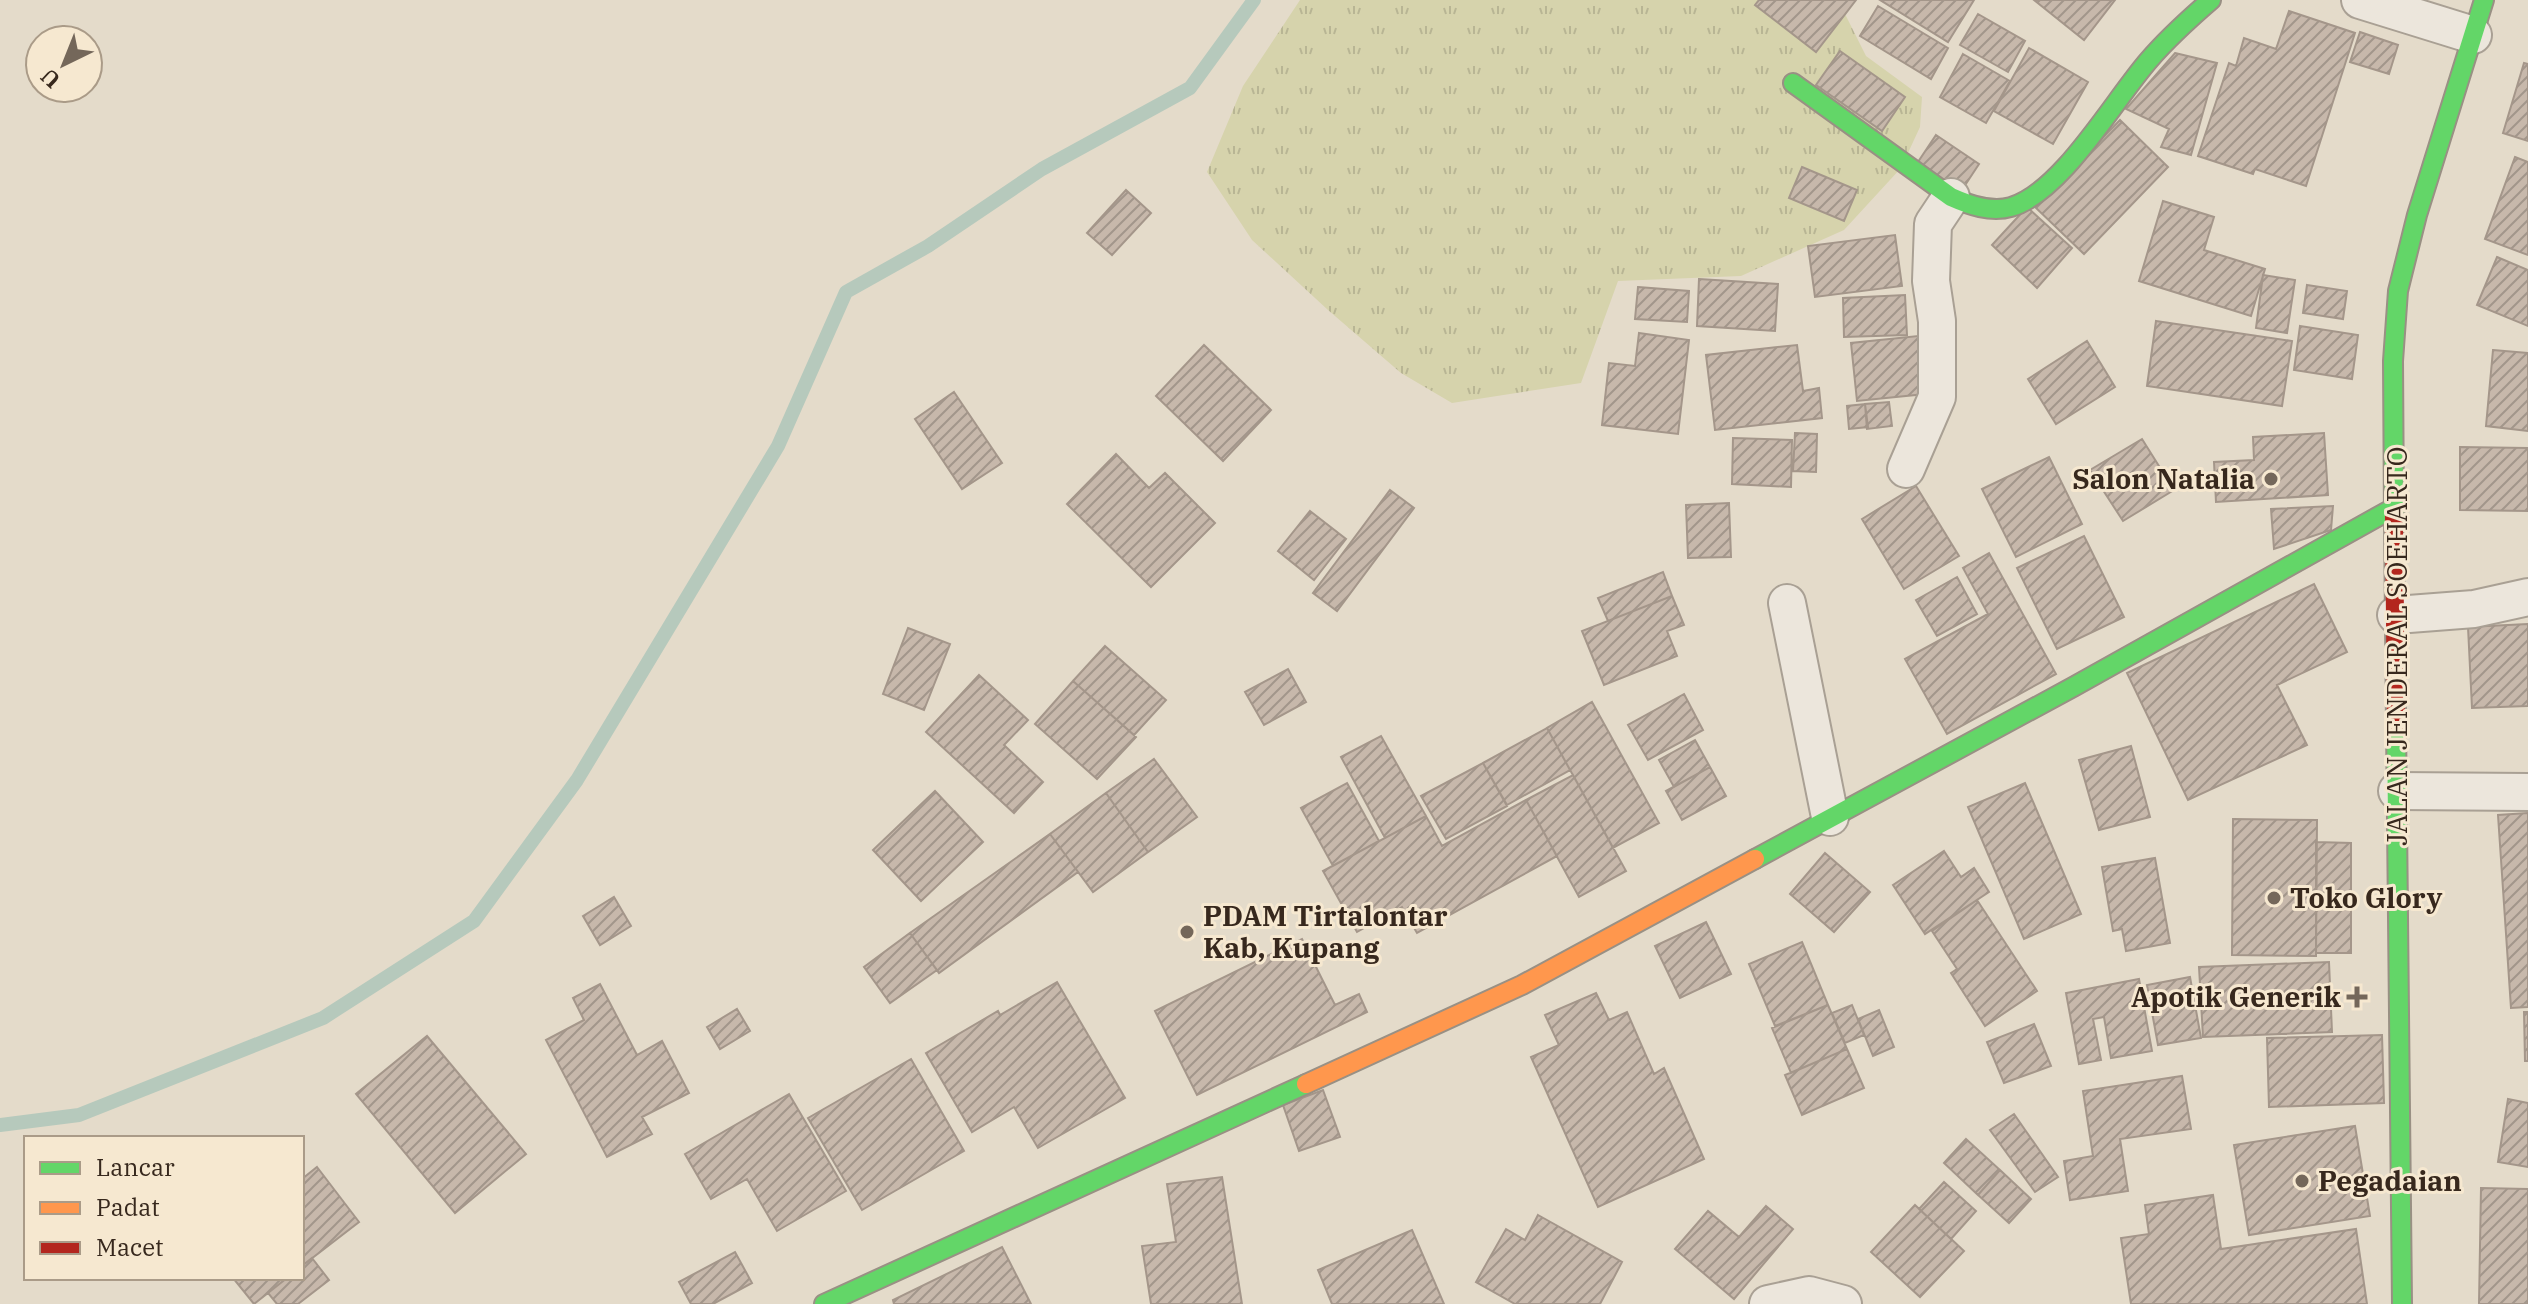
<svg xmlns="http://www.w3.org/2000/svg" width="2528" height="1304" font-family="'IBM Plex Serif',serif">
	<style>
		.grass { fill: url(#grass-tufts) }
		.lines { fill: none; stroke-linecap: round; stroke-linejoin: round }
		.stream { stroke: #b6c9bc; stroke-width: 14 }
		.building { fill: url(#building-hatch); stroke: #a4968a; stroke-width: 2 }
		.street-casing { stroke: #a9a094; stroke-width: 40 }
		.fast-casing { stroke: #999084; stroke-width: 22 }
		.slow-casing { stroke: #999084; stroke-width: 22 }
		.jam-casing { stroke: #999084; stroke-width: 22 }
		.street { stroke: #ece6dc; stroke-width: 36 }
		.fast { stroke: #63d668; stroke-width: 18 }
		.slow { stroke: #ff974d; stroke-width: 18 }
		.jam { stroke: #b3261e; stroke-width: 18 }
		.poi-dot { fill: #74675a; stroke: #f6e8d0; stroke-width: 3 }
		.labels { text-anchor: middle; stroke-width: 6; stroke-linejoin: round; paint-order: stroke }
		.poi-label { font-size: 28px; font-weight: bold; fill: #37281d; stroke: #f6e8d0; text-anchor: start }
		.street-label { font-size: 28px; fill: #37281d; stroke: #f6e8d0 }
	</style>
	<defs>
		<pattern id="grass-tufts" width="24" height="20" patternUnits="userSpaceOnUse" patternTransform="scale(2)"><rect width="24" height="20" fill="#d6d3ac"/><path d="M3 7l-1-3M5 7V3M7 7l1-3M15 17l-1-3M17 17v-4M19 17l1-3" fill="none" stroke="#b8b594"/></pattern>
		<pattern id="building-hatch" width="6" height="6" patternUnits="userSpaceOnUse" patternTransform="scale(2)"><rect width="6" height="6" fill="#c7b8ab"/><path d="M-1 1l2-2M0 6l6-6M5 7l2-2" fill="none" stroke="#a2968b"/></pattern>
	</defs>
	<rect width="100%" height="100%" fill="#e4dbca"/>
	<path class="grass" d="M1300,0H1838L1866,56L1922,97L1920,127L1901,168L1844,230L1741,276L1618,281L1581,383L1452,403L1401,373L1328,310L1252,240L1207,172L1243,86Z"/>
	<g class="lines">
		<path class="stream" d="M0,1125L79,1115L323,1018L474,921L577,780L778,446L846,292L928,246L1042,169L1190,88L1254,0"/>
	</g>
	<path class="building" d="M1759,0H1856L1816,52L1755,5Z
		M1880,0H1974L1948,42Z
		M2034,0H2115L2084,40Z
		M1878,6L1948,48L1931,79L1860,36Z
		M2289,11L2355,33L2306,186L2255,169L2253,174L2198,156L2229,63L2236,66L2244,38L2276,49Z
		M1978,14L2025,41L2008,72L1960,45Z
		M2360,32L2398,45L2389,74L2350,62Z
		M2029,48L2088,82L2053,144L1994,111Z
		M1840,51L1905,97L1882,131L1816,85Z
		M2175,53L2217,63L2191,155L2161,147L2169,129L2126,109Z
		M1963,54L2010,81L1986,123L1940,97Z
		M2524,63L2528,64V141L2503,133Z
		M2120,120L2168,167L2084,254L2035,207Z
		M1936,135L1979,164L1960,193L1916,165Z
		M2515,157L2528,162V255L2485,239Z
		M1802,167L1857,190L1844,221L1789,198Z
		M1126,190L1151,213L1112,255L1087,233Z
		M2163,201L2214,217L2204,250L2265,269L2251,316L2139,281Z
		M2027,207L2072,248L2037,288L1992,245Z
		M1895,235L1902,286L1815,297L1808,246Z
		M2497,257L2528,270V326L2477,305Z
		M2263,275L2295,280L2287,333L2256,328Z
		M1699,279L1778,284L1775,331L1697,326Z
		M2307,285L2347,291L2343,319L2303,313Z
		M1638,287L1689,291L1687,322L1635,319Z
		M1905,295L1907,335L1844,337L1843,298Z
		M2156,321L2292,341L2282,406L2147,386Z
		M2300,326L2358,335L2352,379L2294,370Z
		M1639,333L1689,340L1678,434L1602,425L1609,363L1635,366Z
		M1918,336L1925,394L1857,401L1851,343Z
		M2087,341L2115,387L2056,424L2028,379Z
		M1204,345L1271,410L1223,461L1156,396Z
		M1797,345L1803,391L1819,388L1822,418L1715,430L1706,355Z
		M2493,350L2528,353V431L2486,426Z
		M954,392L1002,463L962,489L915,419Z
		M1889,402L1892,426L1867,429L1865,404Z
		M1865,404L1868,427L1849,429L1847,406Z
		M1795,433L1817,434L1816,472L1793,471Z
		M2324,433L2328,495L2216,502L2214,462L2254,460L2253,437Z
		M1733,438L1792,440L1791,487L1732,484Z
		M2142,439L2174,490L2123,521L2090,470Z
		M2460,447L2528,448V511L2460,510Z
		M1116,454L1149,488L1165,473L1215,523L1151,587L1067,504Z
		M2049,457L2082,524L2016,557L1982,489Z
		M1916,486L1959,556L1904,589L1862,519Z
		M1390,490L1414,508L1337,611L1313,593Z
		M1729,503L1731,557L1688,558L1686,505Z
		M2333,506L2331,530L2274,549L2271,509Z
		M1310,511L1346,539L1314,580L1278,551Z
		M2084,536L2124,617L2057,649L2017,568Z
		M1989,553L2056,674L1947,734L1905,659L1988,614L1963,568Z
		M1663,572L1672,596L1608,621L1598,598Z
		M1957,577L1977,614L1937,636L1916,600Z
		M2314,584L2347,652L2277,685L2307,745L2188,800L2127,673Z
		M1672,596L1684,625L1667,631L1677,656L1604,685L1582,631Z
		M2528,624V706L2472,708L2468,627Z
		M908,628L950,644L924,710L883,694Z
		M1105,646L1166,700L1134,735L1073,681Z
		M1288,669L1306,702L1264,725L1245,692Z
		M979,675L1028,720L1004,745L1043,782L1014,813L926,732Z
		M1073,681L1136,737L1097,779L1035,724Z
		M1684,694L1703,730L1648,760L1628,725Z
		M1592,702L1659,823L1613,848L1547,728Z
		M1547,728L1570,770L1507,805L1483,763Z
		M1381,736L1426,816L1385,838L1341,757Z
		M1695,740L1710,767L1674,787L1659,760Z
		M2131,746L2150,817L2099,830L2079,760Z
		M1154,759L1197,817L1148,852L1106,793Z
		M1483,763L1507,806L1446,839L1421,796Z
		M1710,767L1726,796L1682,820L1666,791Z
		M1573,775L1626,871L1579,897L1526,800Z
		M1347,783L1379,841L1333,866L1301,808Z
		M2025,783L2081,914L2024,939L1968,807Z
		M935,791L983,842L921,901L873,850Z
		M1106,793L1148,852L1093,892L1050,834Z
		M1526,800L1557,856L1417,933L1402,907L1357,932L1323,871L1426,816L1442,846Z
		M2528,813V1007L2511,1008L2498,815Z
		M2233,819L2317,820L2316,956L2232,955Z
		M1050,834L1078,872L939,973L910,933Z
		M2316,842L2351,843V953H2316Z
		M1944,851L1961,877L1974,868L1989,892L1925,934L1893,885Z
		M1825,853L1870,892L1834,932L1790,894Z
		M2155,858L2170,943L2126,951L2122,929L2113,931L2102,867Z
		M614,897L631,926L600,945L583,916Z
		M1977,900L2037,991L1985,1026L1951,973L1957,969L1932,931Z
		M1706,922L1731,974L1680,998L1655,946Z
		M910,933L937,970L890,1003L864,967Z
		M1302,939L1335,1005L1359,994L1367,1012L1197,1095L1155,1011Z
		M1802,942L1828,1005L1775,1026L1749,964Z
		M2329,962L2332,1032L2203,1037L2199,967Z
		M2190,977L2201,1038L2158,1045L2147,985Z
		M2139,979L2152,1051L2111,1058L2104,1017L2093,1019L2101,1060L2079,1064L2066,993Z
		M1057,982L1125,1098L1038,1148L1014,1107L972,1132L926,1053L998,1011L1000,1015Z
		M600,984L637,1055L662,1041L689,1093L642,1117L652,1134L607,1157L546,1040L584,1020L573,998Z
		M1596,993L1609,1020L1627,1012L1654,1074L1664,1068L1704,1159L1598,1207L1531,1057L1559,1045L1545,1015Z
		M1828,1005L1847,1049L1791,1073L1772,1028Z
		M1852,1005L1864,1035L1845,1043L1832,1013Z
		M737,1009L750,1031L720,1049L707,1027Z
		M1879,1010L1894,1047L1873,1056L1858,1019Z
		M2524,1012H2528V1061H2525Z
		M2034,1024L2051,1066L2004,1083L1987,1042Z
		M2382,1035L2384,1103L2269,1107L2267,1038Z
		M427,1036L526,1154L455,1213L356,1094Z
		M1847,1049L1864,1088L1802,1115L1785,1075Z
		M911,1059L964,1151L862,1210L808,1118Z
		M2182,1076L2191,1129L2120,1139L2128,1191L2070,1200L2064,1161L2093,1156L2083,1091Z
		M1323,1090L1340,1137L1299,1151L1283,1105Z
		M789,1094L846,1191L777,1231L747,1179L711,1199L685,1154Z
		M2508,1099L2528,1103V1167L2498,1162Z
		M2014,1114L2058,1177L2035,1192L1990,1130Z
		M2355,1126L2370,1216L2249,1235L2234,1145Z
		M1966,1139L2000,1170L1978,1195L1944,1163Z
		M317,1167L359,1222L302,1266V1179Z
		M2000,1170L2031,1199L2009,1223L1978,1195Z
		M1222,1177L1242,1304H1151L1142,1246L1176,1242L1167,1184Z
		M1944,1182L1976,1211L1951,1239L1919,1209Z
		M2481,1188L2528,1189V1304H2479Z
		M2213,1195L2221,1249L2356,1229L2367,1304H2131L2121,1238L2149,1234L2145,1205Z
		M1915,1205L1964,1251L1920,1297L1871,1252Z
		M1766,1206L1793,1229L1734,1299L1675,1249L1708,1211L1739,1237Z
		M1538,1215L1622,1262L1600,1304H1515L1476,1282L1506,1229L1525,1240Z
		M1412,1230L1444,1304H1332L1318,1270Z
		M1002,1247L1031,1304H894L893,1300Z
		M735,1252L752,1283L713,1304H691L679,1282Z
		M312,1258L329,1280L298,1304H277L268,1293L287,1278H302V1266Z
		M233,1278H287L254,1304Z"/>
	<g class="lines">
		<defs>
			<path id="street" d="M2360,0L2473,35
				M1906,469L1937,397V321L1931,281L1933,224L1951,197
				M1787,603L1830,817
				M2396,615L2474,609L2528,597
				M2397,791L2528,792
				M1768,1304L1809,1295L1843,1304"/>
			<path id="fast" d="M1793,83L1951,197C1969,205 1991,213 2011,207C2062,192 2114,100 2149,60C2168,38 2189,19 2211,0
				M2394,516L2393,361L2398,291L2417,215L2484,0
				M2396,723L2402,1304
				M1755,859L2073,687L2397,506
				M824,1304L1306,1084"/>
			<path id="slow" d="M1306,1084L1522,985L1755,859"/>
			<path id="jam" d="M2394,516L2396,723"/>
		</defs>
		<use href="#street" class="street-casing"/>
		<use href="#fast" class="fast-casing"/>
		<use href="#slow" class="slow-casing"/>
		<use href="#jam" class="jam-casing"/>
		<use href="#street" class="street"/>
		<use href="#fast" class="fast"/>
		<use href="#slow" class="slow"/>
		<use href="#jam" class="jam"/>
	</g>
	<g class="poi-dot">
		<circle cx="2271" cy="479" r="8"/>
		<circle cx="2274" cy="898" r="8"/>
		<circle cx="1187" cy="932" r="8"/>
		<path d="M2353 985h8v8h8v8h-8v8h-8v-8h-8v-8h8z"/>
		<circle cx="2302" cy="1181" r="8"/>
	</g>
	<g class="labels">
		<g class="poi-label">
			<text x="2255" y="489" text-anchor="end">Salon Natalia</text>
			<text x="2290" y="908">Toko Glory</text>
			<text x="1203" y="926">PDAM Tirtalontar<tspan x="1203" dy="32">Kab, Kupang</tspan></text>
			<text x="2341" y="1007" text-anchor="end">Apotik Generik</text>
			<text x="2318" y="1191">Pegadaian</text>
		</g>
		<g class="street-label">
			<text transform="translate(2397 646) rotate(-90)" y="10">JALAN JENDERAL SOEHARTO</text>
		</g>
	</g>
	<rect x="24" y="1136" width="280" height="144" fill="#f6e8d0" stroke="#aa9b88" stroke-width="2"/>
	<rect x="40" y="1162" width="40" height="12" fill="#63d668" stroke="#aa9b88" stroke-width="2"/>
	<text x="96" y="1176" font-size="24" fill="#37281d">Lancar</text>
	<rect x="40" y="1202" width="40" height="12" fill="#ff974d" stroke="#aa9b88" stroke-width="2"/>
	<text x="96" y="1216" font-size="24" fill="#37281d">Padat</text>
	<rect x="40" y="1242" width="40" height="12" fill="#b3261e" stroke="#aa9b88" stroke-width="2"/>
	<text x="96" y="1256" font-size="24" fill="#37281d">Macet</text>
	<g transform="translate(64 64) rotate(223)"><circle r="38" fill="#f6e8d0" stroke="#aa9b88" stroke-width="2"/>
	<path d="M0-6L14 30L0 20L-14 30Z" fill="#74675a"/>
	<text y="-12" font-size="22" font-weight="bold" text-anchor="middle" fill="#37281d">U</text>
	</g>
</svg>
